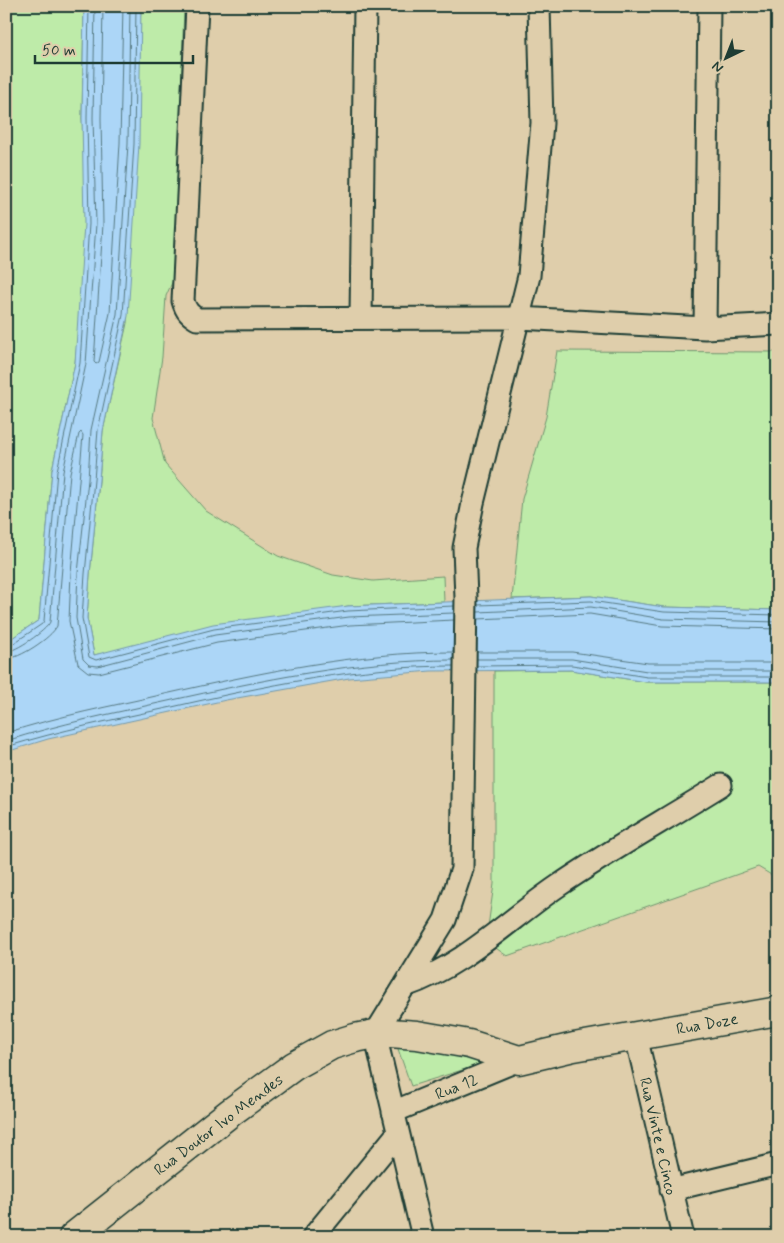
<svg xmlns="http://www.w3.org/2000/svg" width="784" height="1243" font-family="Mynerve,sans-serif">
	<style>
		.green { fill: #beeba9; stroke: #6e946e }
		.water { fill: #acd6f7; stroke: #7499a9 }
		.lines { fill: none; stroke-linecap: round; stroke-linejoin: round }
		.shore { stroke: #577a82; stroke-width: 1 }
		.street-casing { stroke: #1f3d34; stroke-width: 25 }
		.secondary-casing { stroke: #1f3d34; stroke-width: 31 }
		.street { stroke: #dfceab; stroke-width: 21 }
		.secondary { stroke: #dfceab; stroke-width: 28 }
		.labels { text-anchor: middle; stroke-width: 5; stroke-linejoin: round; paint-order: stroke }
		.street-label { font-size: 16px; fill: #1f3d34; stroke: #dfceab }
	</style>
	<rect width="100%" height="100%" fill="#dfceab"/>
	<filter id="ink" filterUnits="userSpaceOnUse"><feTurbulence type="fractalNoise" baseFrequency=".02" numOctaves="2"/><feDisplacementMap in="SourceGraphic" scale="10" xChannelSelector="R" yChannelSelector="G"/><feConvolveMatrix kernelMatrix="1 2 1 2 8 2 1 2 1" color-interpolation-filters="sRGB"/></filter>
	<g filter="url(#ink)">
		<path class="green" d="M6,6H84L82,118L89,220L75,363L52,470L39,620L6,642Z
			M141,6H184L175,276L166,296L162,357L153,418L165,464L206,511L278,556L333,575L373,581L443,576L444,602L348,606L94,655L87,618L90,574L99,481L103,431L127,323Z
			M557,351L778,352V610L664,607L591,596L512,599L522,499L546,417Z
			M571,670L646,682H778V879L758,867L507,956L486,941L494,884V671Z
			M397,1046L416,1047L488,1062L411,1086Z"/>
		<path class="water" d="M84,6H141L139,144L128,316L103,431L99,480L90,574L87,618L94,655L213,624L348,606L591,596L664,607L778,610V682H646L571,670L431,671L349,678L226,700L48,739L6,752V642L39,620L52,470L75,363L84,224L82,118Z"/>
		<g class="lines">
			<path class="shore" d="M103,6L101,118L103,224L94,362L96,364L99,362L110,313L120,143L123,6
				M130,6L128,144L117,314L91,430L88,480L78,573L76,618L83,659L89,665L98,666L215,635L349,617L454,613
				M136,6L134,144L123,315L98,430L94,480L85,574L82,618L89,657L96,660L214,629L348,611L454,606
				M478,605L591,601L664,612L778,615
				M478,612L591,607L663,619L778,622
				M478,619L590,614L662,626L778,629
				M6,645H11L42,624L44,621L57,471L80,363L89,224L87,118L89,6
				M6,652C16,651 46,631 50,622L63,472L86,364L96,224L93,118L95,6
				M477,652H572L648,663H778
				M6,659C19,659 51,638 57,626L70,473L79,434L81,432L83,435L71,573L69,621L78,664L88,672L99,673L217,643L350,625L454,620
				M477,659H572L647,671H778
				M477,666L572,665L647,677H778
				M6,733C58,716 112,706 165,694C259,673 356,652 453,652
				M6,741C59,724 114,713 168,701C262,680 357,660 453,660
				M6,747C61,730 116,719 172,707C264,686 358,666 453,666"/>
			<defs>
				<path id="street" d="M197,6L183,301C186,311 189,314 197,319L519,318L705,328L778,324
					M361,317L365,6
					M705,328L709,6
					M405,986C464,966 508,920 558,886C610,850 667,819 721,785
					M636,1036L683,1237
					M393,1112L519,1060
					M671,1190L778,1164
					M313,1237L398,1133
					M423,1237L375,1034L445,920L462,869L466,598L464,548L473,503L529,276L542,123L539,6"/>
				<path id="secondary" d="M73,1237L231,1112L294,1066L332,1045L355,1038L375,1034L390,1033L417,1035L469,1044L519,1060L574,1047L778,1011"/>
			</defs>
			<use href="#street" class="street-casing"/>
			<use href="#secondary" class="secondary-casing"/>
			<use href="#street" class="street"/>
			<use href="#secondary" class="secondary"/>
		</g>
	</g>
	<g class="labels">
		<g class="street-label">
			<text transform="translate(707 1023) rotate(-10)" y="6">Rua Doze</text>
			<text transform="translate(456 1086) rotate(-22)" y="6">Rua 12</text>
			<text transform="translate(218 1124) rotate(-37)" y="6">Rua Doutor Ivo Mendes</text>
			<text transform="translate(659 1136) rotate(77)" y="6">Rua Vinte e Cinco</text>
		</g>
	</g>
	<rect width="784" height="1243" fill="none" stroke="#dfceab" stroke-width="25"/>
	<rect x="12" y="12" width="759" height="1218" fill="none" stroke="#1f3d34" stroke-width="2" filter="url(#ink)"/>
	<g transform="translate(726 58) rotate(223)" stroke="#dfceab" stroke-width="4" paint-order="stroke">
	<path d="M0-4L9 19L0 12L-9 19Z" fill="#1f3d34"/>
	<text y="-8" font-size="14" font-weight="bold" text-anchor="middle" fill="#1f3d34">N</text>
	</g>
	<path d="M35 55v8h158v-8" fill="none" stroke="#1f3d34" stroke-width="2.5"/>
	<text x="42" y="55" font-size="15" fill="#1f3d34" stroke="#dfceab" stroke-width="4" paint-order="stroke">50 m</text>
</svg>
